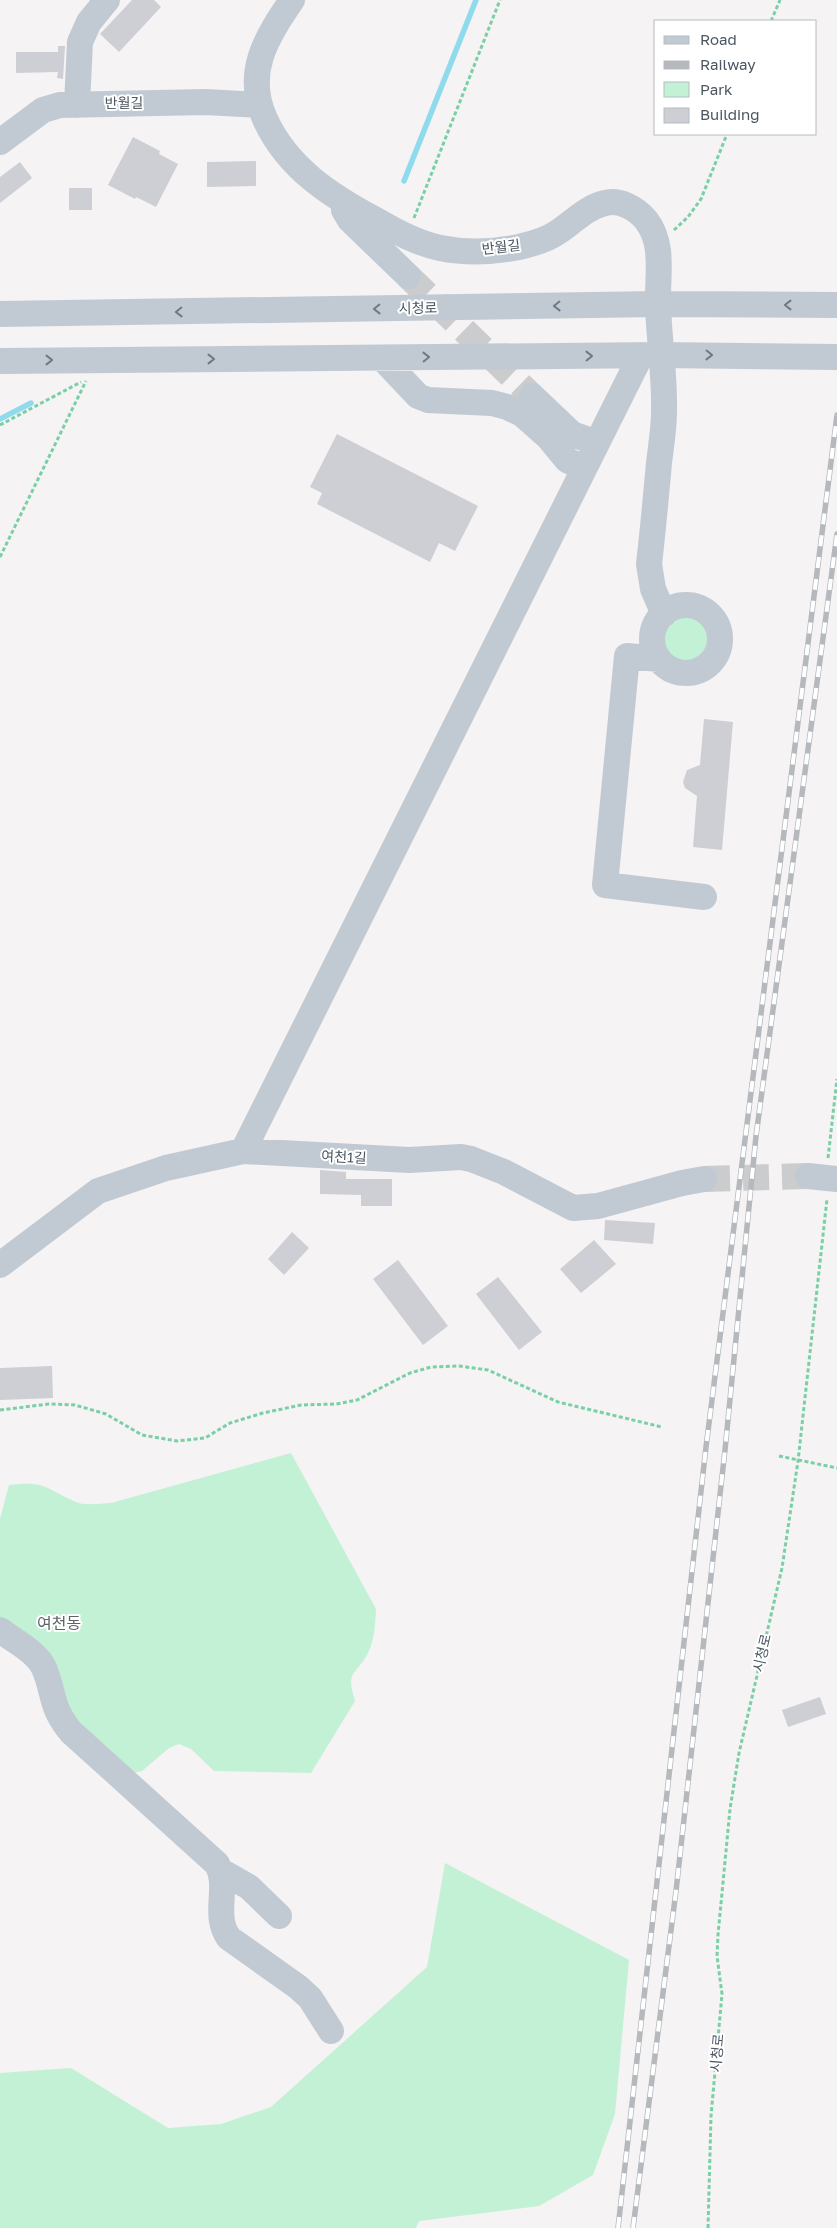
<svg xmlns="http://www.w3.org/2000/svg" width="837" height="2228" font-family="'Golos Text','Noto Sans KR',sans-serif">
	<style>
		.green { fill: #c3f1d5 }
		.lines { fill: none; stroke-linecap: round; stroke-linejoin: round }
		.stream { stroke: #90daee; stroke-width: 5.5 }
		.building { fill: #cdcfd5 }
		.minor-tunnel { stroke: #caccce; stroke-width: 26; stroke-dasharray: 26 13; stroke-linecap: butt }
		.path { stroke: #7ad0a6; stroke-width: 3; stroke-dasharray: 4 2.5; stroke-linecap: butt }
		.minor { stroke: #c1cad2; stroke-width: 26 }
		.rail-casing { stroke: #b5b8bd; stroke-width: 5.5 }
		.rail { stroke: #fff; stroke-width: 4; stroke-dasharray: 11; stroke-linecap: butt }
		.oneway { stroke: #6e7983 }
		.labels { text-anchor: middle; stroke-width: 4; stroke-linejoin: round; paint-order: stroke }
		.street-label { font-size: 14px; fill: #4a5661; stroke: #fff }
		.quarter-label { font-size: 16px; fill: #5f6368; stroke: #fff }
	</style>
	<rect width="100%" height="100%" fill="#f5f3f3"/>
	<path class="green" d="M662 639a24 24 0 1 1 48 0a24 24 0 1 1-48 0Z
		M291,1453L376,1609C375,1625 375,1640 367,1655C354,1677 346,1671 355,1701L311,1773L214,1771L191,1749L179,1744L169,1748L142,1771L127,1774L69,1720L0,1622V1519L9,1485C49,1480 47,1491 79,1503C88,1506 101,1503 111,1503Z
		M445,1863L629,1960L615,2114L593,2175L539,2206L419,2221L416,2228H0V2073L71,2068L168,2128L221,2124L271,2107L427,1967Z"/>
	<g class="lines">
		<path class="stream" d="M404,181L476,0
			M0,419L31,403"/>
	</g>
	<path class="building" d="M132,0H154L161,7L119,52L100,34Z
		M58,46H65L63,79L57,78L58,72L16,73V52H58Z
		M133,137L160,151L159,154L178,164L156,207L136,197L135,199L108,185Z
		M256,161V186L207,187V162Z
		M20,162L32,178L0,203V177Z
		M69,188H92V210H69Z
		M337,434L478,506L455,551L439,543L430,562L317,504L322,493L310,487Z
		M704,719L733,722L722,850L693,847L697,796L685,788L683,782L687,770L700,765Z
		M320,1170L346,1172V1179H392V1206H361V1195L320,1194Z
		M605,1220L655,1223L653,1244L604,1240Z
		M292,1232L309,1248L284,1275L268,1259Z
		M594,1240L616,1264L581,1293L560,1269Z
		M398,1260L448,1326L423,1345L373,1279Z
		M498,1277L542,1332L519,1350L476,1294Z
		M52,1366L53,1398L0,1400V1368Z
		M820,1697L826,1714L788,1727L782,1710Z"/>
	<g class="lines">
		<path class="minor-tunnel" d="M408,276L532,396
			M704,1179L808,1176"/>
		<path class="path" d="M771,21L780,0
			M414,218L500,0
			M674,230L688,217L701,199L727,134
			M0,425L81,382
			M0,557L86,381
			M828,1158L837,1079
			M0,1410L49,1404L75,1405L106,1414L142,1435L177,1441L205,1438L230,1423L263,1413L301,1405L336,1404L357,1400L410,1373L431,1367L459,1366L488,1370L558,1402L662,1427
			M779,1456L837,1468
			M708,2228L711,2116L722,1994L717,1956L718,1935L730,1809L739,1753L782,1568L798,1461L827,1199"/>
		<path class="minor" d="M292,0C266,38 244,73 265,119C287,168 331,196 376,220C397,232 417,243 440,248C465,253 494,252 519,247C532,244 547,240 558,232C573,222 587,207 605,203C619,199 636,208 646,220C665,244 657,276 658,305C659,340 665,376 664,412C664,428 661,446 659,463C656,496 653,530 649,564L653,589L664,614
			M77,105L80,42L89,22L107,0
			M0,142L43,110L60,105L205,102L259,105
			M344,210L350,220L408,276
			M0,314L658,304L837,305
			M382,358L418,396L428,400L492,403L507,407L522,414L548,437L567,460L584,469
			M0,361L660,355L837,357
			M532,396L572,434L597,443
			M652 639a34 34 0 1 1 68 0a34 34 0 1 1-68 0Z
			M659,659L627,656L605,885L704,897
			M243,1151L641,355
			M808,1176L837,1179
			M0,1265L98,1191L166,1168L243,1151L409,1160L461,1157L471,1159L504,1172L573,1208L598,1206L682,1183L704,1179
			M0,1630C14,1641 37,1652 44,1668C55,1694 50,1707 71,1732L217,1864C230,1887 212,1915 229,1938L298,1987L310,1998L331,2031
			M221,1871L249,1887L279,1916"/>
		<defs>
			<path id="rail" d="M618,2228L706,1447L837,415
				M633,2228L676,1891L725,1450L756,1136L837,534"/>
		</defs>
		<use href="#rail" class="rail-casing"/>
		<use href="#rail" class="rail"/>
	</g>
	<defs><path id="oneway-chevron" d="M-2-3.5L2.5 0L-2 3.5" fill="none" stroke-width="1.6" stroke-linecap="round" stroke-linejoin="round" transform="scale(1.25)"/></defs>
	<g class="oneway">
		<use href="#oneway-chevron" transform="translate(788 305) rotate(-180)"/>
		<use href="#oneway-chevron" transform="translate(557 306) rotate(179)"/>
		<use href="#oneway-chevron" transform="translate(377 309) rotate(179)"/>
		<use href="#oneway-chevron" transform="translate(179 312) rotate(179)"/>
		<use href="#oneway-chevron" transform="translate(709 355) rotate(1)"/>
		<use href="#oneway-chevron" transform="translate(589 356) rotate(-1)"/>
		<use href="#oneway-chevron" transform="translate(426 357) rotate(-1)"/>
		<use href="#oneway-chevron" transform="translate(211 359)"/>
		<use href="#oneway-chevron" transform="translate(49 360)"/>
	</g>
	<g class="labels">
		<g class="street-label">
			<text transform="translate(124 103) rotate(-1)" y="5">반월길</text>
			<text transform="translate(501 247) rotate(-7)" y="5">반월길</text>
			<text transform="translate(418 308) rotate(-1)" y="5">시청로</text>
			<text transform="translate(344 1157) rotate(3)" y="5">여천1길</text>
			<text transform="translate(762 1653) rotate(-77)" y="5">시청로</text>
			<text transform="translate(717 2053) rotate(-85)" y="5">시청로</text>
		</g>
		<g class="quarter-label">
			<text x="59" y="1629">여천동</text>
		</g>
	</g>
	<rect x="654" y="20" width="162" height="115" fill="#ffffff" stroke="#b7bbc0"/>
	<rect x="664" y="36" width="25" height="8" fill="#c1cad2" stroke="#b7bbc0"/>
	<text x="700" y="45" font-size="15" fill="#4a5661">Road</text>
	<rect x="664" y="61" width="25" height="8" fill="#b5b8bd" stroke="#b7bbc0"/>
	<text x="700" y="70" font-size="15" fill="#4a5661">Railway</text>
	<rect x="664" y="82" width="25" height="15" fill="#c3f1d5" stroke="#b7bbc0"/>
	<text x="700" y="95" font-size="15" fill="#4a5661">Park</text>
	<rect x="664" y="108" width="25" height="15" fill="#cdcfd5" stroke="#b7bbc0"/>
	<text x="700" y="120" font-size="15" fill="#4a5661">Building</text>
</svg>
